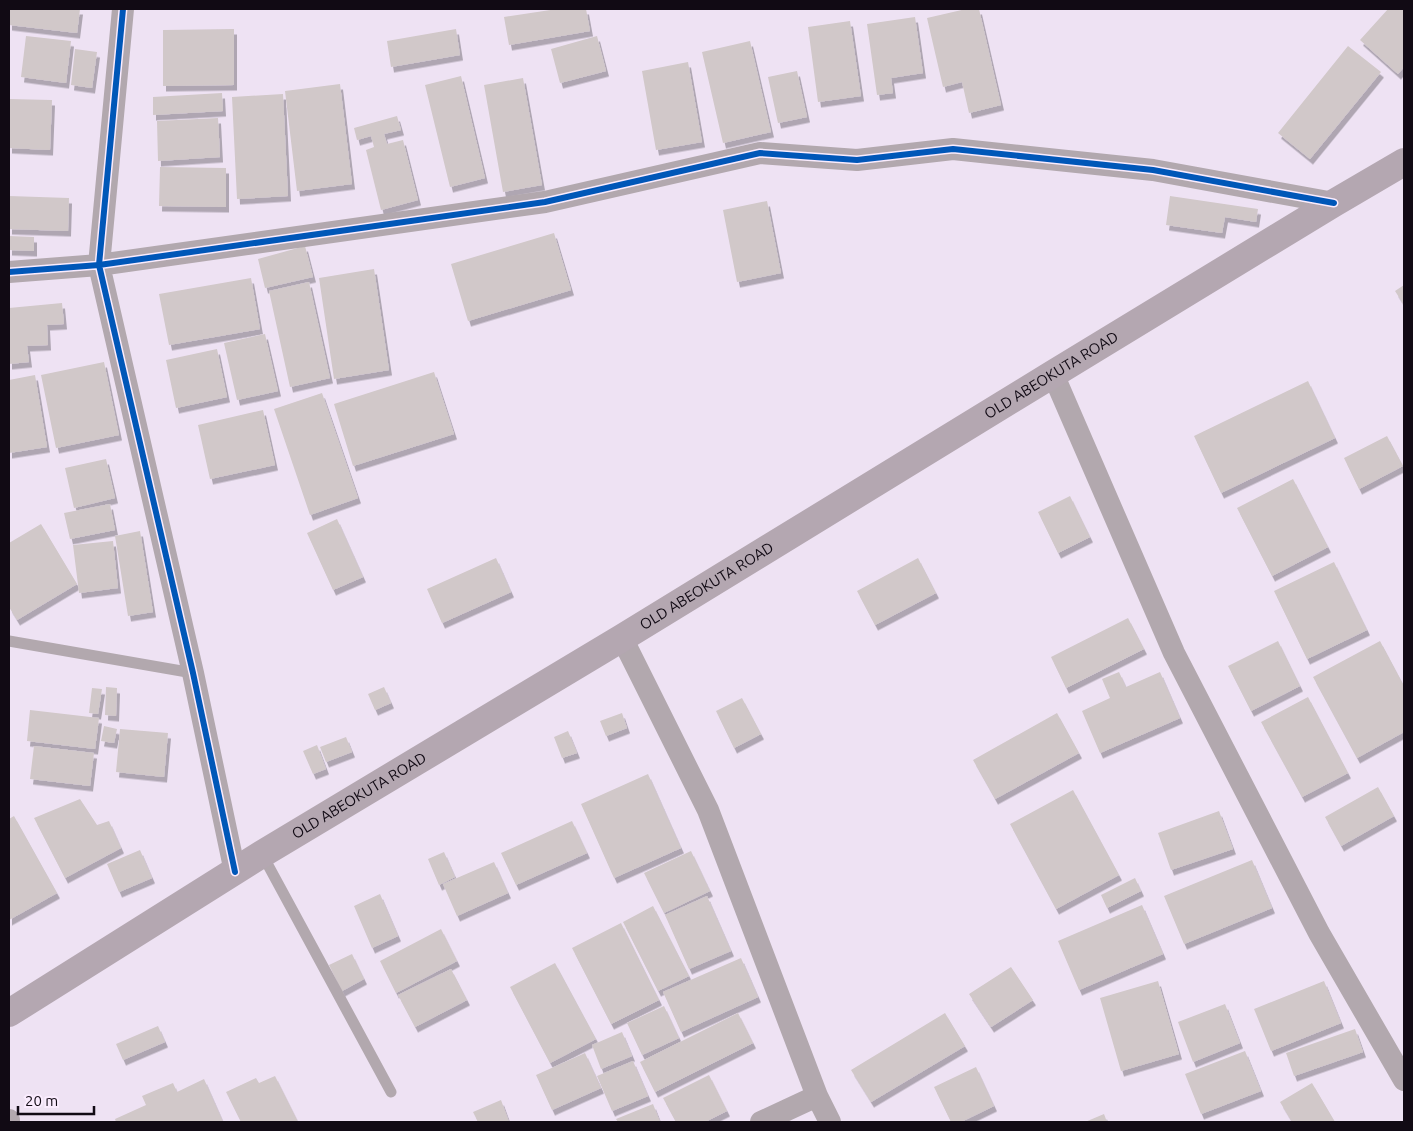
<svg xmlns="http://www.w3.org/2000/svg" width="1413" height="1131" font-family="Ubuntu,sans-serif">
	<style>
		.building { fill: #d1c8c9; filter: url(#shadow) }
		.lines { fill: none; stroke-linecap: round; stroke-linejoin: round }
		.service { stroke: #b2a8ae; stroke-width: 11 }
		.minor { stroke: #b2a8ae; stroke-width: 22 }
		.trunk { stroke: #b4a7b1; stroke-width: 28 }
		.cycleway-casing { stroke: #faecfe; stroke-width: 9 }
		.cycleway { stroke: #0057b8; stroke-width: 6 }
		.labels { text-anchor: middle; stroke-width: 4; stroke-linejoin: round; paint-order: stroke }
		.street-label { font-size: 15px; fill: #110a14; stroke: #faecfe }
	</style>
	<defs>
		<filter id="shadow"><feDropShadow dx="3" dy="5.5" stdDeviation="0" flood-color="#0004"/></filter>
	</defs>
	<rect width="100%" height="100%" fill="#eee2f3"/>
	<path class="building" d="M9,9H80L77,33L9,25Z
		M557,9H586L590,31L509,45L504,17Z
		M966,9H979L1001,105L969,113L962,82L943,87L927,18Z
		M1388,9H1404V67L1398,74L1360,40Z
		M915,17L923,73L891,78L893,93L877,95L867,24Z
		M850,21L861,96L818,102L808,27Z
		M234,29V85L163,86V30Z
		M456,29L460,55L391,67L387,41Z
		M26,36L71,41L66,83L21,77Z
		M597,36L606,71L560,83L551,49Z
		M750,41L771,132L723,143L702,52Z
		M1348,46L1381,72L1310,159L1278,133Z
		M75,49L97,52L92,88L71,85Z
		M688,62L702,142L656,150L642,71Z
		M797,71L807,117L778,123L768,77Z
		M461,76L485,178L450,187L425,85Z
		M523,78L542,185L503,192L484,85Z
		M340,84L352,184L297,191L285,91Z
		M222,93L223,111L153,115V97Z
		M283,94L288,196L237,199L232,97Z
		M9,99L52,100L50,150L9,148Z
		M397,116L401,130L384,134L387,144L403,140L418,200L381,210L366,150L374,147L371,136L357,140L354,128Z
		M218,118L220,157L158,161L157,121Z
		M160,167L226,168V207L159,206Z
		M9,196L69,198L68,231L9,229Z
		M1170,196L1258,209L1256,222L1225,217L1222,233L1166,225Z
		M767,201L781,273L737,282L723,210Z
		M554,233L571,290L468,321L451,264Z
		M9,236L34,237V251L9,250Z
		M305,246L313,277L265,288L258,259Z
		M374,269L389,370L334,379L319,278Z
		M251,278L260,329L169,345L159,294Z
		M309,282L330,378L290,387L269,291Z
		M1404,285V305L1395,291Z
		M62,303L64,324L47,325L48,345L27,346L29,362L9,364V308Z
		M265,334L278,391L237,400L224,343Z
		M217,349L227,397L176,408L166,360Z
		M104,362L119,435L56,448L41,375Z
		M434,372L454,434L353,466L334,404Z
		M35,375L47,447L9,453V380Z
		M1308,381L1335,438L1221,493L1194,436Z
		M322,393L358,498L310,515L274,409Z
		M263,410L275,465L210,479L198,425Z
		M1387,436L1403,466L1359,489L1344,458Z
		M106,459L115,498L74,508L65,468Z
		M1293,479L1328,547L1272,576L1237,508Z
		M1070,496L1090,537L1058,553L1038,512Z
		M110,504L115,530L70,539L64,513Z
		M337,519L363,577L333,590L307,533Z
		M41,524L77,584L17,620L9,607V543Z
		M140,531L153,612L128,616L115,536Z
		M113,541L118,588L79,593L73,545Z
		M496,558L511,592L442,623L427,589Z
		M918,558L936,593L875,625L857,591Z
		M1334,562L1367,630L1307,659L1274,591Z
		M1128,618L1144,649L1066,688L1051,657Z
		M1278,641L1300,686L1251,711L1228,666Z
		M1380,641L1404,686V732L1357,758L1313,677Z
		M1119,672L1126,687L1160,672L1180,718L1100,753L1082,711L1110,698L1102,679Z
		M106,687L117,688L116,716L105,715Z
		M384,687L391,703L375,710L368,694Z
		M92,688L102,689L98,714L89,713Z
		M1308,697L1348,773L1302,797L1261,722Z
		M742,698L761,734L734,748L716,711Z
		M30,710L99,718L95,749L27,741Z
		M622,713L627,728L606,736L600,721Z
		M1057,713L1079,753L995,799L973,760Z
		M104,726L117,729L114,743L101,741Z
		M120,729L168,733L164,777L116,772Z
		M568,731L577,753L562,758L554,737Z
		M346,737L352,752L326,762L320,747Z
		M317,745L326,769L313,774L303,751Z
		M34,746L94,753L90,786L30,779Z
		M648,774L681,848L614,878L581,804Z
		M1378,787L1394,816L1341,846L1325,817Z
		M1073,790L1119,875L1056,909L1010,824Z
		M80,799L97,825L109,821L121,848L65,878L34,818Z
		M1219,811L1233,849L1171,870L1158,833Z
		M14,816L57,893L9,920V819Z
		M572,821L587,853L516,885L501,853Z
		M140,850L152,878L119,892L107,864Z
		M691,851L710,891L664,913L644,873Z
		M444,852L455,877L439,885L428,859Z
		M1252,860L1272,908L1184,944L1164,896Z
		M494,862L508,893L457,916L443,884Z
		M1135,878L1141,891L1107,908L1101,895Z
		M380,894L398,936L372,948L354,906Z
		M707,896L731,951L689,969L665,915Z
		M1142,905L1163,954L1079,990L1058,941Z
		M653,906L689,976L658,991L623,922Z
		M621,923L659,1000L611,1024L572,948Z
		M441,929L457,961L396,993L380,961Z
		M352,954L364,979L342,991L329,965Z
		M741,958L758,997L681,1032L663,992Z
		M555,963L596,1039L550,1063L510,987Z
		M1011,967L1033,1000L991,1027L969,994Z
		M451,969L467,1000L415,1027L398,995Z
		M1158,981L1179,1054L1121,1071L1100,998Z
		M1324,981L1341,1023L1271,1051L1254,1009Z
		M1225,1004L1240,1043L1193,1062L1178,1022Z
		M664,1006L679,1038L642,1055L627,1023Z
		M738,1013L753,1043L655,1092L640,1062Z
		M945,1013L965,1046L871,1102L851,1070Z
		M158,1026L165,1042L123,1060L116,1044Z
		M1355,1029L1363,1052L1294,1076L1286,1053Z
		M622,1032L632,1056L601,1069L592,1045Z
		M1245,1051L1261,1091L1201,1114L1185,1074Z
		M585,1053L601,1088L552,1110L536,1075Z
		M633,1061L648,1096L612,1111L597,1076Z
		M976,1067L994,1106L961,1122H951L934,1087Z
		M709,1075L727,1111L705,1122H676L663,1098Z
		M275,1076L298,1122H241L226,1092L256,1078L259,1083Z
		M204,1079L223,1122H116L115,1119L146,1105L142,1096L173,1083L177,1092Z
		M1312,1083L1335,1122H1292L1280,1102Z
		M501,1100L509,1122H478L473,1112Z
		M653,1104L660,1122H618L616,1119Z
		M1104,1114L1107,1122H1085Z"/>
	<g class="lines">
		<path class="service" d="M9,641L193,673
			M262,854L391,1092"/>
		<path class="minor" d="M123,9L99,265L193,673L235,872
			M9,272L99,265L545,202L760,153L857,160L953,149L1153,170L1334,203
			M1053,374L1174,653L1319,933L1404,1080
			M622,638L708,810L817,1096L830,1122
			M9,1120V1122
			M761,1122L817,1096"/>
		<path class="trunk" id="s1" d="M9,1013L262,854L622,638L1053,374L1334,203L1404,162"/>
		<defs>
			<path id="cycleway" d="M123,9L99,265L193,673L235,872
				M9,272L99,265L545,202L760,153L857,160L953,149L1153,170L1334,203"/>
		</defs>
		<use href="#cycleway" class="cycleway-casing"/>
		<use href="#cycleway" class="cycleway"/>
	</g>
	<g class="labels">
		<g class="street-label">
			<text dy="5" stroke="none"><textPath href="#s1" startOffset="1222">OLD ABEOKUTA ROAD</textPath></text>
			<text dy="5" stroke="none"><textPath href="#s1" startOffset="818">OLD ABEOKUTA ROAD</textPath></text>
			<text dy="5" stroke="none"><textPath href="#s1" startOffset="412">OLD ABEOKUTA ROAD</textPath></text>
		</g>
	</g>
	<rect width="1413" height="1131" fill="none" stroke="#110a14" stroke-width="20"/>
	<path d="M18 1106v8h76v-8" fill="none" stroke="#110a14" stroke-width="2.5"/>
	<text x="25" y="1106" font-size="15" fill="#110a14" stroke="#faecfe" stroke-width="4" paint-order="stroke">20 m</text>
</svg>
